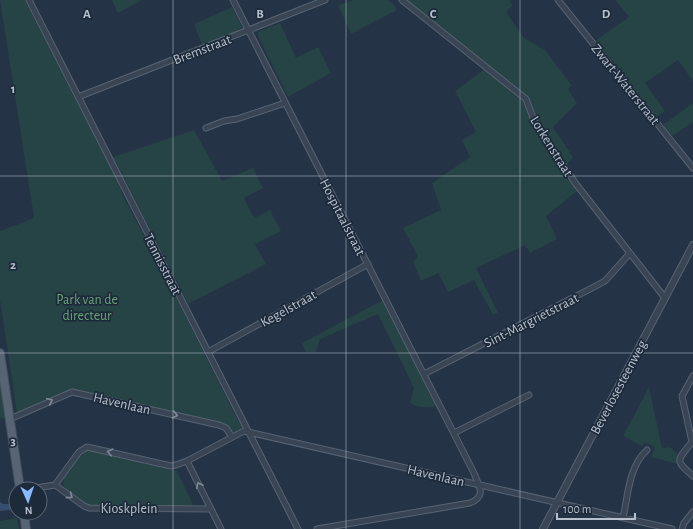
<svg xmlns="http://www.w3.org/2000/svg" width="693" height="529" font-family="'Alegreya Sans',sans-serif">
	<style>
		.green { fill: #264346 }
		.water { fill: #364e6e }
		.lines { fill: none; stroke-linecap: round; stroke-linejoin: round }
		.minor-casing { stroke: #576372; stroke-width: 7 }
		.tertiary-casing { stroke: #576372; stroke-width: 8 }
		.primary-casing { stroke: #424e5e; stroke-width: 10 }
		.minor { stroke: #394554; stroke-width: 5 }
		.tertiary { stroke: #394554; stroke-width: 6 }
		.primary { stroke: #576474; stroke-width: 8 }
		.oneway { stroke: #7e8997 }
		.grid { fill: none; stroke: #b6c0ce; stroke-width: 1; stroke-opacity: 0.55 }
		.labels { text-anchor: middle; stroke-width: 3.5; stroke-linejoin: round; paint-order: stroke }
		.street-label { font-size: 14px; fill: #b6c0ce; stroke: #1d2a3a }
		.park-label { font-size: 14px; fill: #6ba176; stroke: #1d2a3a }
		.grid-label { font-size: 13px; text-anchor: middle; font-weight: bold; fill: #b6c0ce; stroke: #1d2a3a; stroke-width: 3.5; stroke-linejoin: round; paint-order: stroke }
	</style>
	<rect width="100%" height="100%" fill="#243345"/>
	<path class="green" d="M0,0H25L119,184L122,194L182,309L237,419L242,426L241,430L238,432L232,431L224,424L73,390L65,391L17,414L0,300V231L34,218Z
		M112,0H142L118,13Z
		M354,0H388L395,6L396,9L395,11L351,34L338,5Z
		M405,0H509L513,6L506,12L524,38L545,50L572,86L568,89L577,103L553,127L573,157L562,170L577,191L546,216L557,239L530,253L525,245L476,268L498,313L493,315L474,280L448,292L438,273L421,281L413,262L418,257L403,228L441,210L432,183L470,157L462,140L476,132L455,91L489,66L463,47Z
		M615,0H693V81L678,60L645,83L665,111L656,117L611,59L595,41L629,17Z
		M232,7L242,27L239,31L202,45L194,24Z
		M280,23L296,58L318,47L331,73L288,97L258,36V32Z
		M693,103V122L672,136L663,125Z
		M194,130L222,181L253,168L263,188L244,198L254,218L270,210L281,231L255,244L266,264L188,304L113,157Z
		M383,300L436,406C426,408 419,408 410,403L414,388L378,314L320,339L316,352H306L302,343Z
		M0,381L6,418H0Z
		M649,387L662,448L670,447L678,455L676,460L677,464L651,457L655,447L645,442L642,446L623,436Z
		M86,450L177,471L193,504L191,506L87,505L65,488L63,484L64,478L84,451Z
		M17,518L19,529H0V521Z"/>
	<path class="water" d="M0,502L3,504H9L10,506V510L0,511Z"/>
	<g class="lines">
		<defs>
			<path id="minor" d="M29,0L298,529
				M233,0L474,473C479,487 487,496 470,503L317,529
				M402,0L526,99L535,123L576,184L665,298
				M558,0L693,168
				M78,97L325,0
				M206,128L224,121L237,119L285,103
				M208,352L368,264
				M424,374L592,288L605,281L630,253
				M693,376L682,396L692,442C677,461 674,460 693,476
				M10,419L72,392L219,425L226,428L232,437
				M454,433L529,395
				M187,461L221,529
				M55,485L84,506L89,508L210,509
				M29,489L55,485L79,452L87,447L171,466L176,465L187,461L244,431L672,529
				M623,518C628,495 629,466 647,450
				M682,529L684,523L693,512"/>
			<path id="tertiary" d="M543,529L693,245"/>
			<path id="primary" d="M0,353L20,489
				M24,513L26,529"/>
		</defs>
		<use href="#minor" class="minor-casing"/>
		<use href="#tertiary" class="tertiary-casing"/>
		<use href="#primary" class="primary-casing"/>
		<use href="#minor" class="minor"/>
		<use href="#tertiary" class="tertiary"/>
		<use href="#primary" class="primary"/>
	</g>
	<defs><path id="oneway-chevron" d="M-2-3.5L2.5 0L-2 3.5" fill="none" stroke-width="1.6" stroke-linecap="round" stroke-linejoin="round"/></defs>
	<g class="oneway">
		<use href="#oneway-chevron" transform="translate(50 401) rotate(-25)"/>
		<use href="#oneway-chevron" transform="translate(175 415) rotate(13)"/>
		<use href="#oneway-chevron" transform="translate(110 452) rotate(-167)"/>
		<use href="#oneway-chevron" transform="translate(199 485) rotate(-117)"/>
		<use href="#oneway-chevron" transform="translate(70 496) rotate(37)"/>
	</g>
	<path class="grid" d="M173,0V529M346,0V529M520,0V529M0,176H693M0,353H693"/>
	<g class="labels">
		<g class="street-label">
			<text transform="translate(202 49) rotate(-21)" y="5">Bremstraat</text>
			<text transform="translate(626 84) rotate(51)" y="5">Zwart-Waterstraat</text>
			<text transform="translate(552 146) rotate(58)" y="5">Lorkenstraat</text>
			<text transform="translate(343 217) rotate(63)" y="5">Hospitaalstraat</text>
			<text transform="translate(163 264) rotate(63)" y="5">Tennisstraat</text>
			<text transform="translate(288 308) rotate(-29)" y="5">Kegelstraat</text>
			<text transform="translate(531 320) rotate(-27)" y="5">Sint-Margrietstraat</text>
			<text transform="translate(618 387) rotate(-62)" y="5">Beverlosesteenweg</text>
			<text transform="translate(122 403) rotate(13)" y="5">Havenlaan</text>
			<text transform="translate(436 475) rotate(13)" y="5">Havenlaan</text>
			<text x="129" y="513">Kioskplein</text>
		</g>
		<g class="park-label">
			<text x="87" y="304">Park van de<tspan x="87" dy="16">directeur</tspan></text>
		</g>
	</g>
	<g class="grid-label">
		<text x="87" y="18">A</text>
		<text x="260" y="18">B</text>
		<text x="433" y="18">C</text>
		<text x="606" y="18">D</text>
		<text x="13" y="93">1</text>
		<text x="13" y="269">2</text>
		<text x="13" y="445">3</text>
	</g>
	<g transform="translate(28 501) rotate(177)"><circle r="19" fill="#1d2a3a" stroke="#5a6675"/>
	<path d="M0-3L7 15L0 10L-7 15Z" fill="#8ab9ff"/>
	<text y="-6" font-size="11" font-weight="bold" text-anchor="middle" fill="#b6c0ce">N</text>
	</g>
	<path d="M557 513v6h78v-6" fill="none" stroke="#b6c0ce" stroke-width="2"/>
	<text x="563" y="513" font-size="12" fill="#b6c0ce" stroke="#1d2a3a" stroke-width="3" paint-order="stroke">100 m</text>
</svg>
